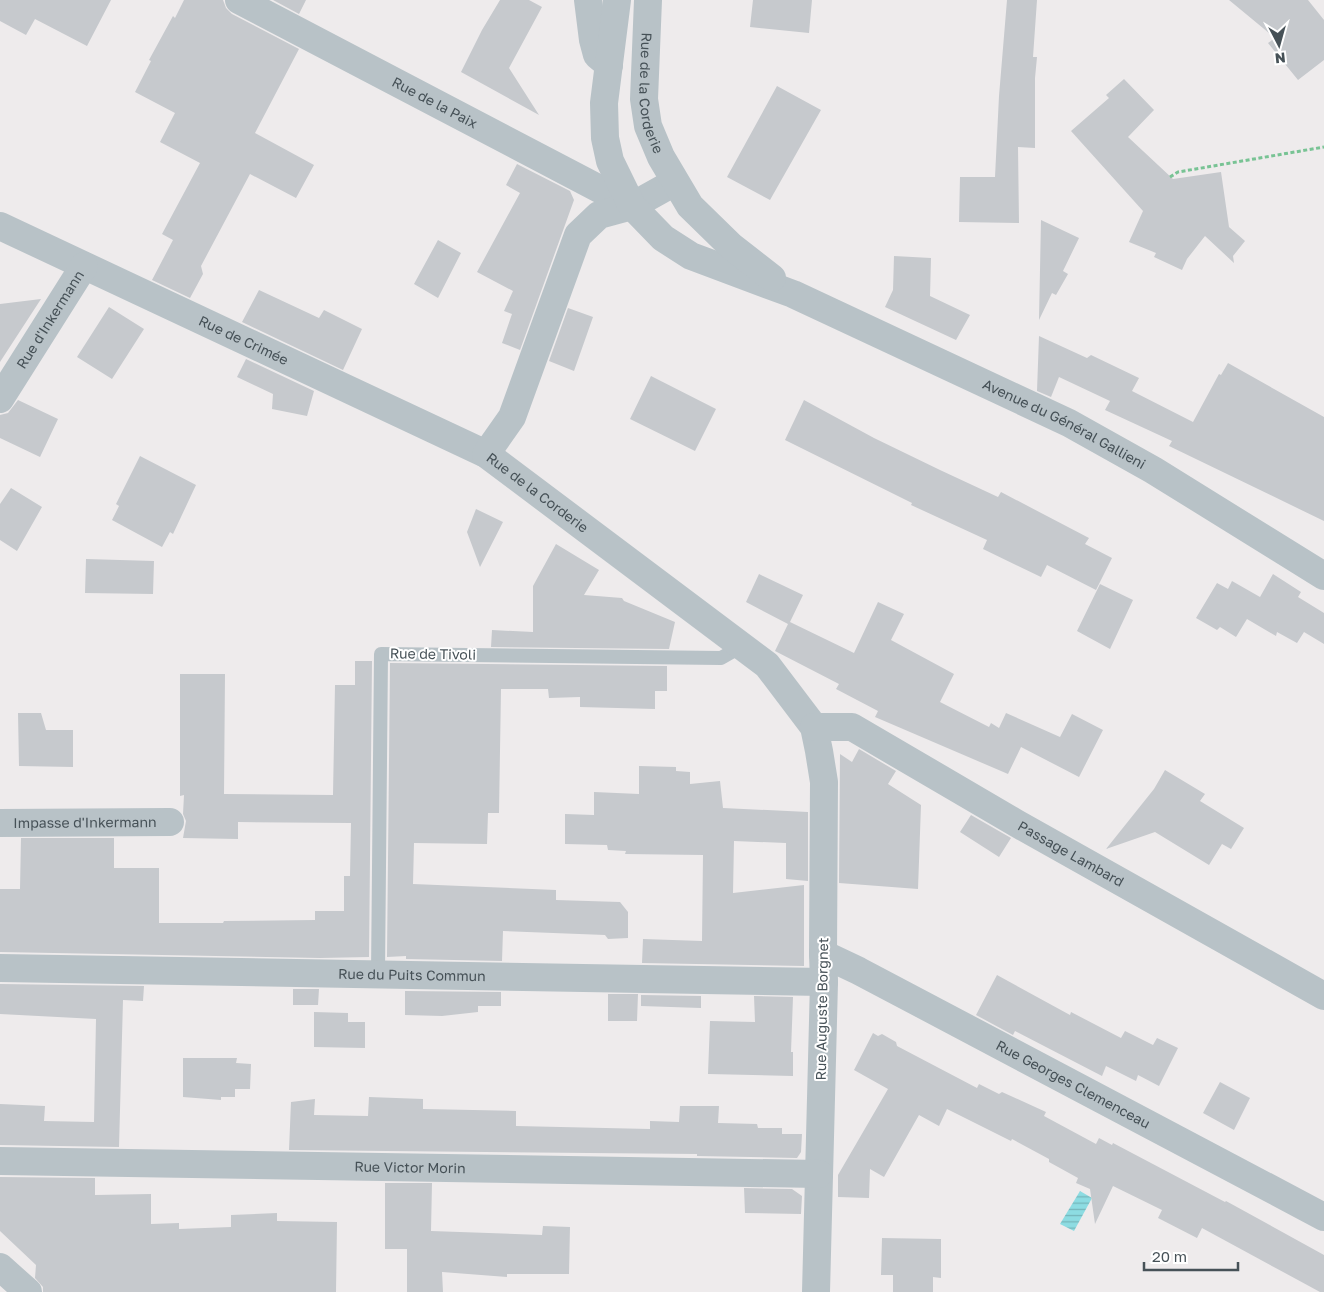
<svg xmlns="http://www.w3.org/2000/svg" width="1324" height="1292" font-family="'Golos Text',sans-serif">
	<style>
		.water { fill: url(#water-rules) }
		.building { fill: #c6c9cd }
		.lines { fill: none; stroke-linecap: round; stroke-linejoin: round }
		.path { stroke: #78c394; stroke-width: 3; stroke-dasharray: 4 2.5; stroke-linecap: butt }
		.service { stroke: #b8c2c7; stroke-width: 14 }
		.minor { stroke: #b8c2c7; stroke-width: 28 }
		.tertiary { stroke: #b8c2c7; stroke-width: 28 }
		.labels { text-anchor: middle; stroke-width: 4; stroke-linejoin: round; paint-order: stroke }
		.street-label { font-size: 14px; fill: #465157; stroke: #fff }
	</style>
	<defs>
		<pattern id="water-rules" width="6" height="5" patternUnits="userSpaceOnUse" patternTransform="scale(1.25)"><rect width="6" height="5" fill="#8ddce2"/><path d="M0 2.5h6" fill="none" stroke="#75b5ba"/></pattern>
	</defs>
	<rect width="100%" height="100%" fill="#eeebec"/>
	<path class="water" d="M1080,1191L1092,1198L1074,1231L1060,1224Z"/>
	<path class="building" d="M0,0H111L87,46L35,19L26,35L0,21Z
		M184,0H223L226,8L232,14L299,49L255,133L314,165L296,198L250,174L201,266L203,274L190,298L152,280L173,240L162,234L200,163L160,142L175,113L135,92L151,61L149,60L173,16L175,18Z
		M273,0H306L299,14Z
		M500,0H529L542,7L509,68L539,115L461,72L482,30Z
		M753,0H812L809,33L750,27Z
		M1007,0H1037L1033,57H1037L1035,78V148L1018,147L1019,223L959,222L960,177H995L999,96Z
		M1229,0H1308L1324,20V60L1298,80L1268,43L1275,38Z
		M1124,79L1154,110L1128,137L1173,179L1221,172L1229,227L1245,241L1233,256L1234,263L1205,236L1187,259L1182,270L1154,257L1156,253L1129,242L1143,211L1071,131L1109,98L1106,95Z
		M777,86L821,110L770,200L727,177Z
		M517,164L570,191L574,200L520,350L502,343L512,314L504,311L513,291L477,272L520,193L506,185Z
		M1041,220L1079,238L1063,271L1068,274L1056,295L1052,293L1039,320Z
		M438,240L461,253L438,298L414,284Z
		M894,256L931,258L930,296L970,315L956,340L885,307L893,290Z
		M259,290L319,318L324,310L362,329L343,370L242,322Z
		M41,299L0,362V304Z
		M109,307L144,329L112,379L77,357Z
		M568,308L593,317L574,371L549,361Z
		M1039,336L1087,358L1091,355L1139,378L1132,391L1193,422L1219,374L1221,375L1228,363L1324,417V521L1169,446L1172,441L1105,410L1110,401L1059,377L1051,397L1037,391Z
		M246,359L314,391L307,416L272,409L273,394L237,377Z
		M651,376L716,409L695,451L630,419Z
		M18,400L58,419L40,457L0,438V415L8,413Z
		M804,400L874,438L940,470L998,497L1001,492L1089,538L1085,544L1112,558L1096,590L1047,565L1041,577L983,549L987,540L911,505L912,503L785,440Z
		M140,456L196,485L173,534L170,532L162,547L112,520L119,506L116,504Z
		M11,488L42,507L17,551L0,540V504Z
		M476,509L503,522L480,567L467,532Z
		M556,544L599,570L584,595L622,598L624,601L675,622L669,649L491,647L492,630L533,632V586Z
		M86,559L154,561L153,594L85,593Z
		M759,574L803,595L790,622L854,653L878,602L904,614L891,640L954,674L940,702L989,727L991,723L999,728L1006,713L1060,737L1072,714L1103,730L1079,777L1021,747L1008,774L875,717L878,711L836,689L839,684L775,651L788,624L746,602Z
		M1273,574L1301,592L1298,597L1324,613V644L1304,632L1297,643L1277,632L1276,636L1247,619L1236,637L1220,627L1217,630L1196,618L1217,583L1228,589L1232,581L1260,597Z
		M1100,584L1133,600L1110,649L1077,631Z
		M355,661H372L369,957L320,958L0,952V889H20L21,838H114V868H159V923H223L224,921L315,920V911H344V876H350L351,823L238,822V839L183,838L186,821L183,814L184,795L180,796V674H225L224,794L333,795L335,685H355Z
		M390,663L667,666V691H655V709L580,707V697L549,698L548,689H501L499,813H488L487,844L414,843L413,884L556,890V900L620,902L628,912V938L608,939L605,935L503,931L502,961L406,959V956L387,957Z
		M18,713H41L46,730H73V767L19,766Z
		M859,749L896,771L888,784L921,805L918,889L839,883L840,754L852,762Z
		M639,766L676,767V771L690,772V784L720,781L723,808L808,812V881L786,879V843L734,841L733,893L804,885V966L642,963L643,939L702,941L703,855L625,854L626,851L608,850L607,845L565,844V814L594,815V792L639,794Z
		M1165,770L1205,794L1200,801L1244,828L1231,849L1222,844L1209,865L1155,832L1106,849L1154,789Z
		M971,815L1011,838L999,857L960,832Z
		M997,975L1070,1015L1071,1012L1121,1038L1125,1031L1153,1045L1157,1038L1178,1048L1159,1086L1138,1075L1136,1081L1106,1066L1102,1076L1015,1031L1013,1035L976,1015Z
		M0,984L144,986L143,1001L123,1000L119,1147L0,1145V1104L45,1106L44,1121L94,1122L96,1019L0,1014Z
		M293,989H319L318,1005H293Z
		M405,991L501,992V1006H478V1012L442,1016L405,1015Z
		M608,994H638L637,1021H608Z
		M641,995L701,996V1008L641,1006Z
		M754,996L793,997L791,1052H793V1076L708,1074L710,1021L755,1022Z
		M314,1012L348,1013V1022H365V1048L314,1047Z
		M873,1033L878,1036L882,1034L896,1042L897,1046L977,1088L979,1084L999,1094L1002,1092L1046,1112L1044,1116L1096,1144L1099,1138L1112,1145L1113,1143L1225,1202L1226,1201L1324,1255V1292H1320L1202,1228L1197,1238L1158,1218L1162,1210L1113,1186L1095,1224L1090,1189L1076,1183L1078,1178L1049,1162V1159L1012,1139L1011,1141L947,1109L939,1126L919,1115L884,1177L870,1169L869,1198L838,1197V1175L888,1089L854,1070Z
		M183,1058H237L236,1063L251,1064L250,1089H235V1097H221V1100L183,1097Z
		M1220,1082L1250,1098L1234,1130L1203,1113Z
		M369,1097L423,1099V1109L516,1111V1126L650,1129V1121L679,1122L680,1106H719L718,1123L757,1124L758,1128H782V1134H802L801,1152L797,1158L697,1156V1154L289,1150L291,1102L315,1099L314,1115L368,1116Z
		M0,1177L95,1178V1195L151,1194V1224L179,1223V1229L231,1227V1215L277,1213V1221L337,1222L336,1292H43V1287L35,1278L36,1265L0,1231Z
		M385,1183H432L431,1231L542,1235L543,1226L570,1227L569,1274H507V1277L442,1272L443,1292H407V1249H385Z
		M744,1188L792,1189L802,1196L801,1214L745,1213Z
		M882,1238L941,1239V1278L933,1277V1292H893V1275H881Z"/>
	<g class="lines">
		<path class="path" d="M1170,177L1178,172L1324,147"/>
		<path class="service" d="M378,974L381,654L721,658L742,646"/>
		<g class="minor">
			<path id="s1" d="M239,0L632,206"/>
			<path d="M588,0L593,40L597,55L609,65"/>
			<path id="s2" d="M0,226L486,454L767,665L814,727L819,751L824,782L823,954L824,982L816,1292"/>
			<path id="s3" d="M0,399L84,266"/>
			<path d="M486,454L512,417L578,235L599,215L632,206L675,182"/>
			<path id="s4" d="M814,727H852L1016,823L1324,996"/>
			<path id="s5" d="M0,823L170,822"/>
			<path id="s6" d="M823,954L859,971L1324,1217"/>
			<path id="s7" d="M0,968L824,982"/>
			<path id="s8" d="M0,1161L819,1174"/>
			<path d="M0,1267L28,1292"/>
		</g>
		<g class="tertiary">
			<path id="s9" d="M617,0L604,103L605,138L610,161L632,206L663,238L691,256L793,294L1069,423L1153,470L1324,576"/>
			<path id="s10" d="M648,0L644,99L648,126L661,157L690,206L731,246L772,278"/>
		</g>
	</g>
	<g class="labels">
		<g class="street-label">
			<text dy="5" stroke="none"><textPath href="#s10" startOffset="94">Rue de la Corderie</textPath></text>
			<text dy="5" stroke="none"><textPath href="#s1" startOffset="221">Rue de la Paix</textPath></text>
			<text dy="5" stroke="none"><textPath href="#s3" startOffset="94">Rue d'Inkermann</textPath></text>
			<text dy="5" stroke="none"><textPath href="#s2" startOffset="269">Rue de Crimée</textPath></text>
			<text dy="5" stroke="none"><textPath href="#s9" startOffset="700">Avenue du Général Gallieni</textPath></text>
			<text dy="5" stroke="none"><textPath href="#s2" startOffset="601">Rue de la Corderie</textPath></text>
			<text transform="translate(433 654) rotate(1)" y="5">Rue de Tivoli</text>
			<text dy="5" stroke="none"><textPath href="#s5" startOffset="85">Impasse d'Inkermann</textPath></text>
			<text dy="5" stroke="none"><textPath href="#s4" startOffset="291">Passage Lambard</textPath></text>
			<text dy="5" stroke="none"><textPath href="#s7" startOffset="412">Rue du Puits Commun</textPath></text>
			<text transform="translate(822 1009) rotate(-89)" y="5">Rue Auguste Borgnet</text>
			<text dy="5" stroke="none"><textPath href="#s6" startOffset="282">Rue Georges Clemenceau</textPath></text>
			<text dy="5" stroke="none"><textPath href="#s8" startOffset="410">Rue Victor Morin</textPath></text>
		</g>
	</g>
	<g transform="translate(1279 45) rotate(174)" stroke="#ffffff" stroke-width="4" paint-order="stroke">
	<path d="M0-4L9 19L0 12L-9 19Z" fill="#465157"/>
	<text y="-8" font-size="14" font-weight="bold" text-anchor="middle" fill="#465157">N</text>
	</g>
	<path d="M1144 1262v8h94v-8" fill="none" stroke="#465157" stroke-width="2.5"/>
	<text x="1152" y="1262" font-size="15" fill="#465157" stroke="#ffffff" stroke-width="4" paint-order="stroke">20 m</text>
</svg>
